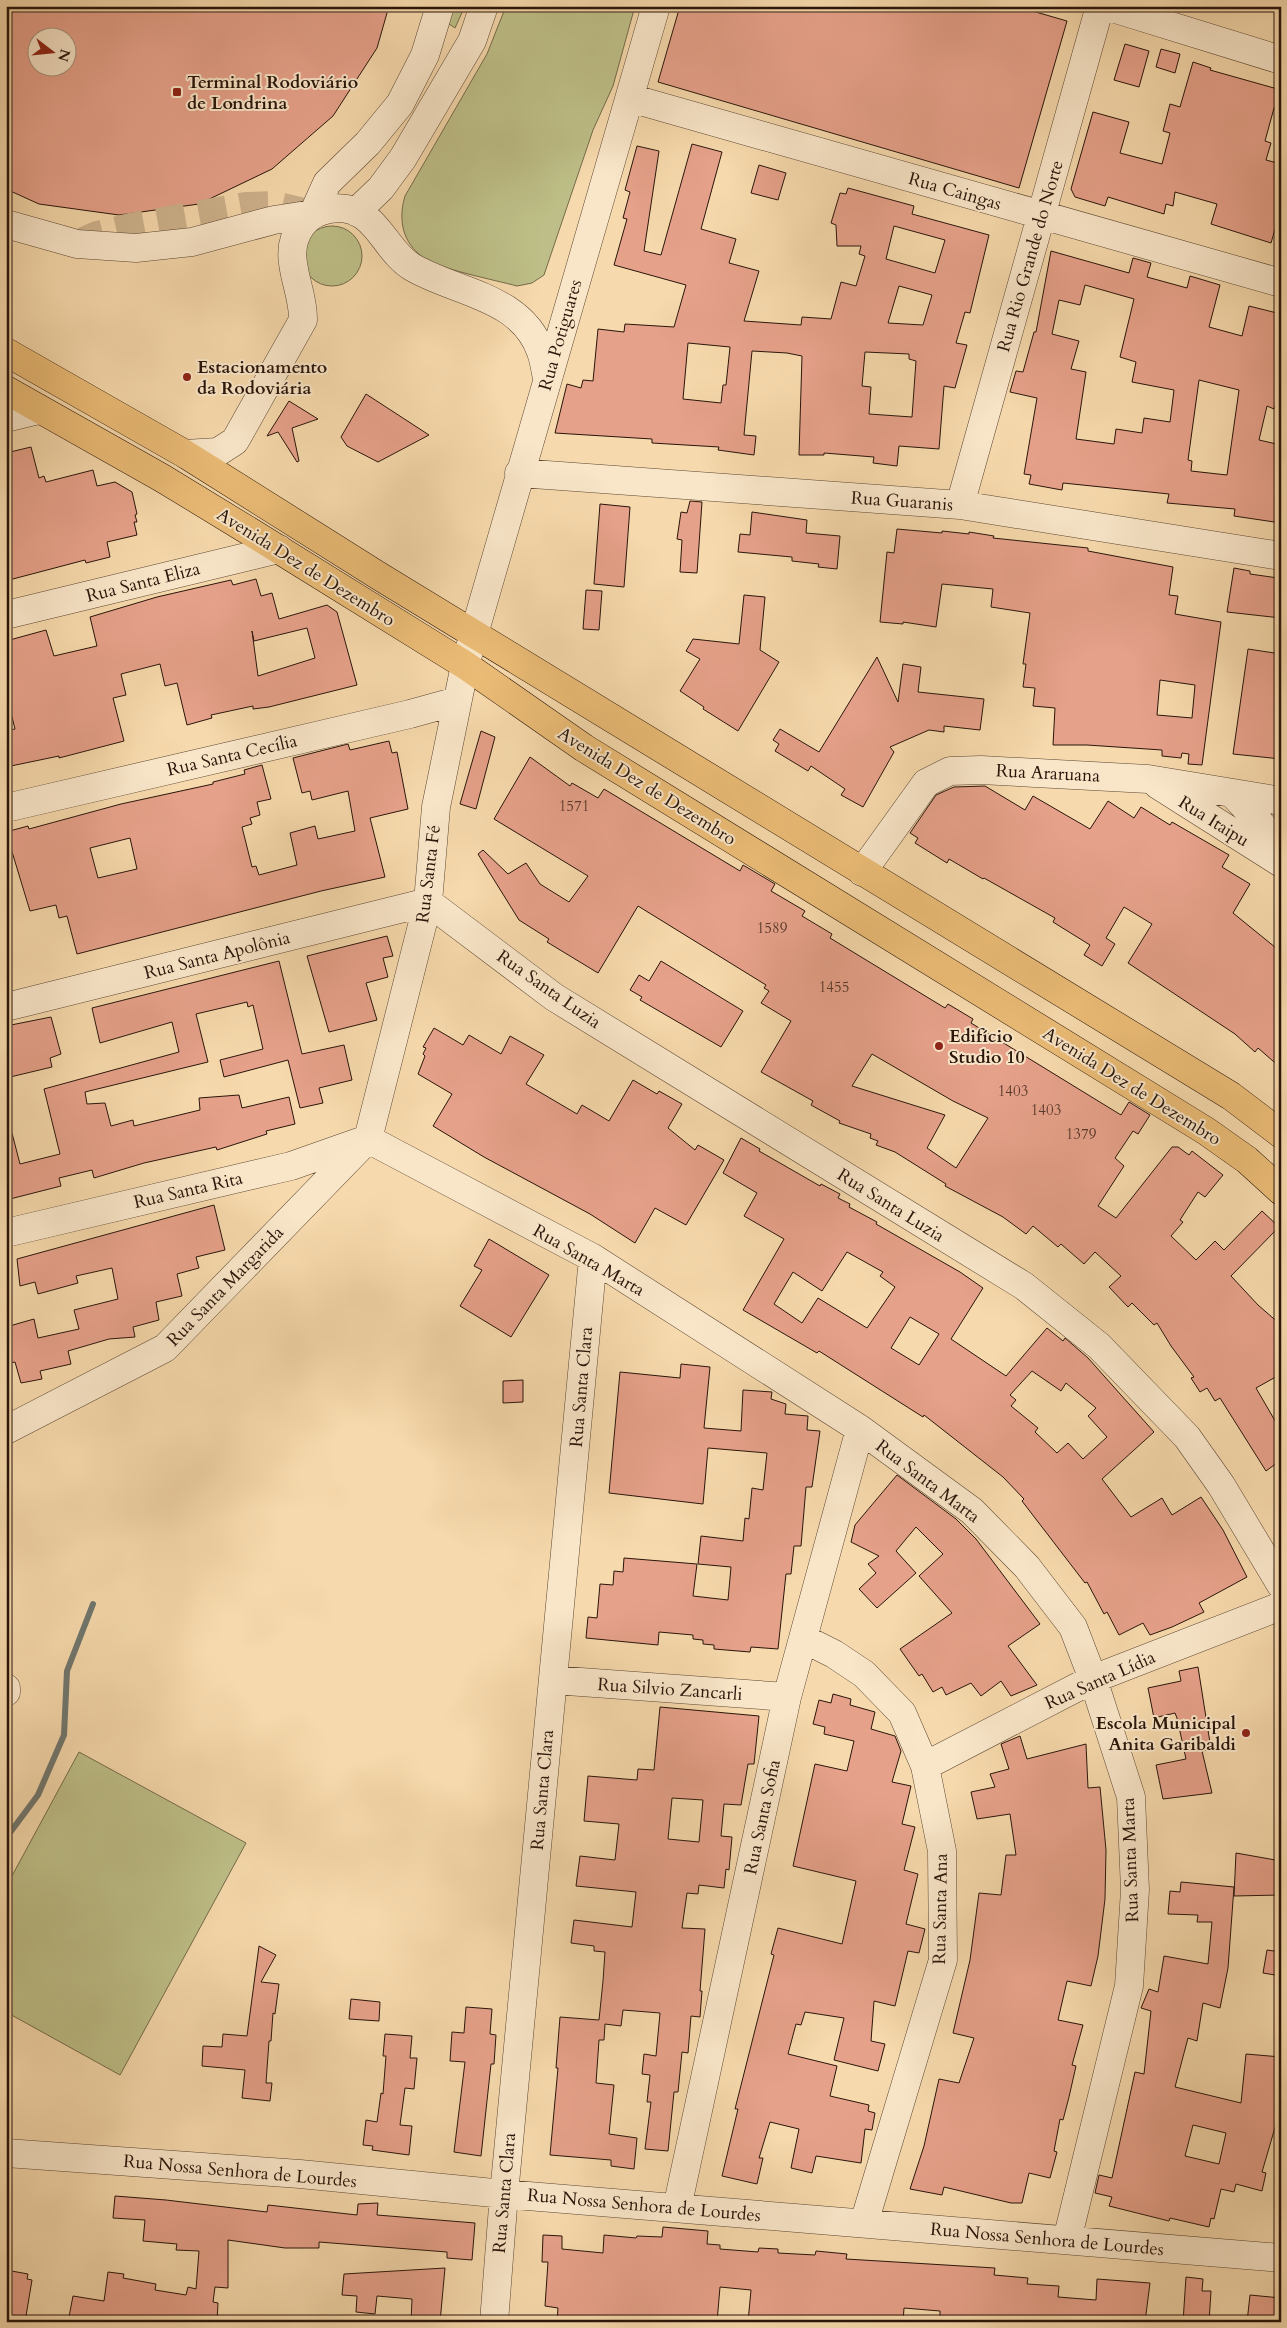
<svg xmlns="http://www.w3.org/2000/svg" width="1287" height="2328" font-family="Cardo,serif">
	<style>
		.green { fill: #bebf88; stroke: #746a49 }
		.lines { fill: none; stroke-linecap: round; stroke-linejoin: round }
		.stream { stroke: #70776f; stroke-width: 6 }
		.building { fill: #e6a18a; stroke: #29150a; fill-rule: evenodd }
		.minor-tunnel { stroke: #cdb28c; stroke-width: 28; stroke-dasharray: 28 14; stroke-linecap: butt }
		.minor-casing { stroke: #5c4632; stroke-width: 29 }
		.highway-casing { stroke: #29150a; stroke-width: 29 }
		.minor { stroke: #f9e6c9; stroke-width: 28 }
		.highway { stroke: #ebbc76; stroke-width: 28 }
		.poi-dot { fill: #8f2418; stroke: #f9e6c9; stroke-width: 2 }
		.labels { text-anchor: middle; stroke-width: 4; stroke-linejoin: round; paint-order: stroke }
		.number-label { font-size: 15px; fill: #58382a }
		.poi-label { font-size: 18px; font-weight: bold; fill: #29150a; stroke: #f9e6c9; text-anchor: start }
		.street-label { font-size: 18px; fill: #29150a; stroke: #f9e6c9 }
	</style>
	<rect width="100%" height="100%" fill="#f6d9ac"/>
	<filter id="stains"><feTurbulence type="fractalNoise" baseFrequency=".004" numOctaves="4"/><feColorMatrix values="0 0 0 0 .2 0 0 0 0 .09 0 0 0 0 .02 0 0 0 .5 -.17"/></filter>
	<radialGradient id="worn" r=".72"><stop offset=".6" stop-color="#630" stop-opacity="0"/><stop offset="1" stop-color="#630" stop-opacity=".3"/></radialGradient>
	<path class="green" d="M453,6H465L455,28L449,24Z
		M506,6H635L613,86L593,130L544,275L532,283L517,286C495,280 439,269 424,258C402,243 398,219 405,196L487,54Z
		M302 256a30 30 0 1 1 60 0a30 30 0 1 1-60 0Z
		M79,1752L246,1843L120,2075L6,2012V1887Z"/>
	<g class="lines">
		<path class="stream" d="M6,1838L38,1795L64,1735L67,1671L93,1604"/>
	</g>
	<path class="building" d="M6,6H389L377,48L333,116L272,169L199,204L119,215L39,204L6,189ZM38,38H68V68H38Z
		M680,6H1015L1067,21L1019,188L658,82Z
		M1125,44L1149,51L1139,87L1114,80Z
		M1161,49L1180,54L1175,73L1156,67Z
		M1193,62L1211,68L1210,70L1281,90V110L1274,108L1265,141L1271,143L1266,160L1281,164V209L1271,243L1211,224L1217,204L1175,192L1173,206L1166,204L1164,214L1108,197L1105,206L1075,197L1071,189L1093,112L1129,122L1120,153L1162,164L1170,133L1163,131L1170,104L1180,107Z
		M692,144L722,152L701,229L736,239L729,263L759,271L744,321L801,325L802,317L831,319L841,282L856,286L865,256L859,254L861,246H837L836,225L831,223L840,193L846,194L848,188L914,206L912,214L989,235L970,313L965,312L956,343L967,345L955,388L944,386L939,449L899,446L897,466L873,463L874,457L824,453V455H799L802,356L787,353L752,351L744,435L756,436L754,455L718,450L719,447L652,443V439L555,433L567,384L581,388L583,380L593,381L598,329L624,332L625,324L674,327L686,285L614,265L627,219L623,218L630,192L625,190L637,146L659,151L644,251L661,255ZM894,226L945,240L935,273L886,259ZM899,286L932,295L923,325L888,323ZM688,343L730,347L726,385H723L721,403L683,399ZM865,352L909,354V359L916,361L912,417L869,414L871,387L862,386Z
		M759,165L786,173L778,200L751,193Z
		M1051,251L1129,273L1133,258L1151,263L1147,277L1187,288L1190,276L1220,285L1209,327L1242,336L1249,306L1281,314V388L1274,409L1267,406L1259,440L1281,445V523L1234,516L1235,509L1167,503L1169,494L1063,483L1062,490L1029,484L1031,475L1024,474L1037,398L1010,392L1016,371L1023,372L1034,332H1036ZM1085,285L1134,299L1120,357L1136,362L1132,382L1174,390L1170,422L1144,418L1142,433L1116,429L1114,444L1076,439L1086,372L1071,369L1079,341L1052,334L1059,300L1080,305ZM1199,380L1239,390L1227,475L1191,471L1192,461L1188,460Z
		M366,394L429,435L378,462L347,446L341,437Z
		M289,401L318,419L292,428L299,461L297,462L278,432L267,436Z
		M31,447L39,478L44,476L46,482L93,470L97,486L115,482L132,492L137,514L135,515L137,522H134L137,535L107,542L110,557L86,563L85,560L9,580L6,567V453Z
		M690,501L702,502L697,573L680,572L682,540L677,539L681,512L687,513Z
		M600,504L630,507L624,587L594,584Z
		M752,512L807,520L806,533L840,536L837,569L818,567L819,564L792,561V557L738,552L740,534L750,535Z
		M897,529L942,533V531L969,534V532L994,536L993,538L1088,548V551L1173,567L1169,595L1178,596L1175,614L1221,622L1202,765L1188,764L1189,754L1182,753L1181,758L1162,756V750L1087,745H1053L1055,708L1033,706L1035,688L1023,687L1026,664H1023L1030,613L991,607L993,589L942,584L936,627L903,622V624L880,622L887,552L894,553ZM1160,680L1195,685L1192,718L1157,715Z
		M1234,568L1250,571V574L1278,578L1275,599L1281,600V618L1227,612Z
		M256,579L261,596L272,593L279,619L327,605L337,612L357,685L269,707L253,709V706L211,715L212,718L187,725L177,683L165,686L160,664L121,674L126,695L113,698L124,741L59,758V756L6,767V731L15,729L6,692V641L46,630L54,656L97,646L90,617L157,597L231,580L233,585ZM307,628L315,658L258,676L252,631L254,641Z
		M586,590L602,591L599,630L583,629Z
		M744,595L765,597L760,650L779,662L738,731L703,709L704,707L680,691L700,659L686,651L693,639L739,644Z
		M1248,649L1281,654V759L1233,754Z
		M877,657L898,702L903,664L921,667L918,692L984,699L980,730L944,726V732L929,730L890,747L894,752L863,807L841,795L845,789L811,766L808,771L775,751L779,744L773,740L780,729L819,752Z
		M481,731L495,737L476,809L460,804Z
		M389,741L392,753L397,752L408,809L370,818L385,877L321,891L77,954L67,916L59,918L56,905L30,911L6,832L28,826L29,829L121,804L213,784V782L245,774L244,770L262,765L271,799L257,802L260,815L250,818L252,824L242,827L252,867L256,866L259,875L297,865L290,833L315,826L318,839L355,831L348,791L312,800L310,791L302,793L293,758L348,744L350,750ZM130,838L137,869L98,878L90,848Z
		M530,757L570,786L572,783L598,798L604,789L740,871L743,865L775,884L771,891L805,911L802,916L832,934L830,938L945,1008L948,1004L973,1019L971,1023L1121,1115L1129,1102L1150,1115L1138,1134L1133,1131L1115,1158L1124,1166L1098,1206L1116,1218L1172,1147H1178L1189,1155L1192,1151L1223,1175L1205,1197L1198,1192L1180,1220L1183,1222L1171,1236L1196,1260L1215,1241L1224,1250L1262,1211L1279,1227L1231,1276L1258,1305L1281,1325V1374L1256,1388L1281,1431V1460L1266,1471L1220,1398L1215,1401L1207,1388L1200,1392L1191,1378L1194,1377L1171,1346L1157,1323L1154,1325L1132,1303L1128,1307L1109,1287L1121,1276L1095,1252L1084,1264L1061,1244L1058,1247L1033,1226L1026,1234L1003,1217L945,1186L946,1184L895,1152L876,1145L878,1141L870,1138L871,1134L839,1123L840,1121L811,1105L813,1101L761,1072L791,1021L761,1003L769,991L764,988L766,985L638,906L598,973L547,942L549,939L519,920L478,854L483,850L508,874L526,863L540,884L569,902L588,876L494,819ZM872,1054L953,1101L988,1118L956,1168L927,1148L945,1115L852,1086Z
		M985,786L1025,810L1033,796L1090,829L1108,801L1134,818L1141,807L1170,825L1172,822L1229,855L1222,867L1250,884L1233,913L1281,952V1068L1258,1048L1255,1052L1235,1034L1128,963L1152,924L1124,907L1106,938L1115,944L1102,966L1084,955L1090,945L1053,922L1055,918L984,878L983,879L949,859L947,863L915,843L918,838L910,833L936,795L954,787Z
		M387,936L393,956L383,958L388,977L366,983L377,1020L329,1032L307,956Z
		M279,961L302,1054L344,1045L352,1080L319,1088L323,1103L300,1108L288,1060L224,1077L220,1060L263,1049L253,1005L248,1007L247,1002L196,1014L208,1062L85,1092L87,1104L105,1103L111,1126L133,1120L134,1126L200,1110L199,1098L239,1095L242,1108L289,1097L295,1124L266,1131L267,1134L217,1150L216,1147L144,1163L94,1178L92,1170L59,1178L61,1186L6,1200V1133H12L20,1164L60,1154L44,1089L179,1052L172,1022L100,1043L92,1008Z
		M661,961L743,1011L721,1047L640,1000L642,997L630,990L639,975L649,981Z
		M51,1017L61,1054L50,1058L52,1067L6,1078V1026Z
		M434,1028L463,1045L469,1035L501,1054L510,1036L544,1055L526,1084L577,1114L582,1105L609,1121L633,1080L657,1094L659,1091L682,1104L668,1128L695,1150L698,1145L724,1160L686,1225L655,1208L635,1243L590,1214L484,1157L433,1126L452,1094L418,1074L425,1056L423,1054L426,1048L423,1047Z
		M741,1138L760,1149L759,1151L820,1186L821,1184L840,1194L838,1198L850,1204L849,1207L877,1222L876,1224L960,1272L983,1288L951,1339L1006,1376L1047,1328L1063,1341L1065,1338L1088,1358L1154,1432L1102,1479L1131,1517L1162,1498L1172,1515L1201,1497L1223,1530L1247,1577L1199,1603L1204,1612L1172,1627L1150,1635L1143,1623L1119,1635L1107,1612L1104,1614L1087,1582L1085,1583L1022,1501L1024,1499L1003,1477L924,1415L923,1417L819,1351L817,1353L743,1310L784,1239L744,1216L757,1193L723,1173ZM847,1252L883,1272L880,1276L895,1287L867,1328L818,1298L802,1323L774,1304L793,1272L822,1291ZM910,1317L939,1334L919,1365L891,1348ZM1032,1371L1061,1391L1066,1383L1096,1408L1088,1416L1107,1437L1083,1459L1068,1443L1057,1453L1035,1432L1038,1428L1011,1406L1016,1400L1010,1395Z
		M214,1205L225,1250L196,1257L199,1268L177,1274L182,1296L156,1302L159,1320L133,1327L135,1337L109,1339L68,1351L71,1364L40,1371L42,1379L21,1383L15,1362L6,1364V1327L34,1319L38,1338L79,1329L74,1310L118,1299L112,1268L76,1276L78,1283L38,1294L35,1282L20,1286L17,1259Z
		M489,1239L549,1275L511,1337L460,1306L482,1270L474,1266Z
		M681,1364L710,1367L704,1428L741,1431L743,1390L772,1392L771,1399L786,1404L785,1414L808,1416L807,1430L820,1431L812,1487H806L801,1546H794L791,1574H786L778,1649L751,1647L750,1652L714,1649V1645L703,1644V1640L693,1639V1635L659,1632L658,1645L586,1638L588,1617L597,1618L600,1584L613,1585L614,1571L623,1572L624,1558L697,1564L693,1596L728,1600L731,1567L698,1564L701,1536L743,1541L745,1518L749,1519L752,1488L763,1490L767,1453L708,1448L703,1504L609,1493L620,1372L680,1378Z
		M523,1380V1402L503,1403V1381Z
		M897,1475L956,1519L976,1539L1040,1624L1008,1646L1037,1685L1011,1696L1001,1681L981,1696L971,1683L946,1695L942,1687L933,1692L922,1674L919,1676L900,1649L952,1613L919,1576L943,1554L916,1527L896,1551L916,1573L877,1608L859,1589L876,1573L868,1564L879,1556L851,1542L855,1525Z
		M1198,1667L1211,1749L1202,1751L1212,1793L1163,1799L1156,1765L1186,1759L1177,1718L1175,1713L1154,1718L1148,1688L1181,1681L1179,1671Z
		M833,1694L851,1699L850,1705L875,1712L871,1729L895,1736L901,1751L892,1782L911,1786L902,1824L915,1827L904,1870L918,1874L906,1924L925,1929L919,1953L908,1951L895,2006L874,2001L871,2041L885,2044L878,2071L834,2060L844,2018L805,2012L801,2025L796,2024L788,2054L837,2066L830,2096L869,2105L868,2111L875,2113L872,2130L865,2129L861,2163L816,2156L812,2173L791,2168L799,2129L770,2122L759,2158H763L757,2184L722,2176L738,2109H735L774,1955L771,1954L778,1928L842,1944L856,1881L793,1866L815,1764L847,1771L854,1741L824,1734L825,1727L813,1724L819,1700L831,1703Z
		M660,1707L759,1716L754,1764H748L741,1805L724,1804L721,1836L732,1837L729,1870L726,1869L724,1888L699,1885L698,1894L687,1893L682,1928L705,1929L700,1991H702L700,2017L691,2016L688,2053L682,2052L678,2092H674L668,2151L645,2149L651,2102H647L650,2075L642,2074L644,2054L656,2056L660,2013L623,2010L621,2026L605,2024L604,2040H599L596,2083L614,2085L609,2134L637,2138L634,2169L611,2166V2160L550,2155L558,2068H556L560,2017L599,2020L603,1981L605,1952L594,1951V1946L571,1943L574,1920L632,1927L636,1892L576,1886L580,1856L615,1860L619,1824L584,1821L588,1776L637,1780L638,1769L654,1770ZM672,1798L703,1800L699,1842L668,1839Z
		M1020,1736L1027,1759L1086,1744L1088,1788L1100,1787L1106,1850L1105,1899L1098,1956L1091,1986L1067,1981L1058,2020L1083,2025L1072,2065L1076,2066L1069,2097L1063,2120L1060,2119L1054,2151L1057,2152L1050,2178L1029,2173L1022,2203H1011L944,2187L942,2195L910,2189L924,2146L939,2079L959,2083L974,2038L953,2033L970,1960L979,1893L1001,1895L1006,1855H1016L1010,1814L977,1819L971,1792L995,1787L990,1774L1009,1769L1001,1744Z
		M1236,1853L1281,1861V1895L1234,1896Z
		M1181,1882L1234,1887L1228,1968L1220,2008L1203,2003L1197,2041L1188,2038L1175,2087L1241,2103L1246,2054L1281,2057V2107L1262,2172L1266,2173L1262,2191L1236,2184L1234,2192L1221,2189L1214,2219L1211,2218L1209,2227L1170,2218L1169,2221L1109,2206L1112,2197L1095,2193L1099,2175L1112,2178L1135,2072L1144,2074L1151,2011L1141,2008L1149,1989L1158,1992L1164,1956L1208,1964L1212,1922H1197L1198,1915L1168,1914L1170,1891L1180,1892ZM1193,2125L1226,2133L1219,2164L1185,2156Z
		M259,1946L276,1955L261,1982L279,1984L275,2014L273,2013L271,2041H269L266,2083H272L270,2101L242,2098L245,2070L202,2066L203,2046L222,2047L223,2034L247,2036Z
		M1267,1950L1281,1952V1976L1263,1973Z
		M351,1999L380,2002L379,2021L349,2019Z
		M466,2007L492,2009L490,2034L496,2035L494,2064H491L481,2156L454,2152L465,2062L450,2061L452,2032L464,2033Z
		M385,2034L412,2036L410,2058H417L414,2089L405,2088L400,2125L412,2126L409,2155L372,2150L373,2146L363,2145L366,2120L377,2122L381,2093L383,2094L386,2056H383Z
		M115,2196L166,2200L267,2212L268,2205L357,2215L358,2204L378,2203L377,2215L475,2223L472,2260L447,2258V2252L319,2242V2248H285L228,2240V2288L215,2287L213,2302L218,2303L217,2322H68L73,2296L104,2301L108,2272L124,2274L123,2278L156,2284L155,2290L186,2295L188,2287L196,2289L199,2251L176,2250L177,2244L143,2241L145,2220L113,2218Z
		M663,2227L708,2231L707,2244L720,2245V2249L758,2252L759,2248L778,2249V2253L815,2255L816,2251L847,2254L846,2259L995,2268L994,2275L1028,2278L1027,2284L1059,2286L1058,2297L1096,2300L1097,2279L1150,2283L1145,2322H940V2311L904,2308L903,2322H748L751,2290L720,2287L717,2322H557L558,2308L545,2306L548,2262H542L543,2235L562,2236V2249L603,2253L604,2235L636,2238L637,2236L662,2237Z
		M445,2268L440,2322H411L412,2299L377,2296L375,2314L356,2312L357,2296L342,2295L344,2274Z
		M6,2270L28,2274L27,2279L32,2280L25,2322L6,2321Z
		M1186,2277L1203,2279L1202,2291H1211L1209,2322H1183Z
		M1250,2295L1281,2298V2322H1247Z"/>
	<g class="lines">
		<path class="minor-tunnel" d="M77,244L97,235L130,227L246,206L274,205L313,214"/>
		<defs>
			<path id="minor" d="M1106,6L1281,60
				M630,98L1281,283
				M356,212L381,188L403,158L472,41L484,6
				M6,224L77,244L136,248L192,242L274,220L313,214L327,183L368,143L400,104L425,55L440,6
				M6,418L39,410
				M185,454L218,452L235,441L303,320C304,287 279,255 302,225C309,215 318,211 330,209C376,202 382,249 412,267C456,293 522,296 541,352C544,360 545,369 547,378
				M519,473L960,505L1281,556
				M960,505L1100,6
				M6,615L279,549
				M1158,785L1281,863
				M1232,793L1281,846
				M6,808L410,714L457,701
				M862,872L926,783L950,771L981,770L1148,779L1281,801
				M6,1007L428,902L554,997L1024,1286L1099,1346L1187,1437L1221,1485L1281,1585
				M368,1139L593,1258L860,1429L972,1511L1027,1567L1073,1627L1093,1679L1131,1797L1135,1890L1129,1986L1067,2240
				M6,1233L291,1166L362,1141
				M6,1430L165,1348L368,1139L428,902L436,807L465,665L656,6
				M804,1639L834,1654L864,1674L902,1713L925,1766L942,1851L943,1960L864,2223
				M553,1680L787,1697
				M6,1688V1692
				M925,1766L1093,1679L1281,1606
				M6,2153L300,2174L504,2194L1281,2258
				M677,2208L787,1697L860,1429
				M494,2322L504,2194L593,1258"/>
			<path id="highway" d="M6,352L185,454L379,576L1231,1096L1281,1134
				M6,390L162,478L249,531L465,665L584,748L1206,1131L1247,1160L1281,1191"/>
		</defs>
		<use href="#minor" class="minor-casing"/>
		<use href="#highway" class="highway-casing"/>
		<use href="#minor" class="minor"/>
		<use href="#highway" class="highway"/>
	</g>
	<g class="poi-dot">
		<rect x="172" y="87" width="10" height="10" rx="2.5"/>
		<circle cx="187" cy="377" r="5"/>
		<circle cx="939" cy="1046" r="5"/>
		<circle cx="1246" cy="1733" r="5"/>
	</g>
	<g class="labels">
		<g class="number-label">
			<text x="574" y="811">1571</text>
			<text x="772" y="933">1589</text>
			<text x="834" y="992">1455</text>
			<text x="1013" y="1096">1403</text>
			<text x="1046" y="1115">1403</text>
			<text x="1081" y="1139">1379</text>
		</g>
		<g class="poi-label">
			<text x="187" y="88">Terminal Rodoviário<tspan x="187" dy="21">de Londrina</tspan></text>
			<text x="197" y="373">Estacionamento<tspan x="197" dy="21">da Rodoviária</tspan></text>
			<text x="949" y="1042">Edifício<tspan x="949" dy="21">Studio 10</tspan></text>
			<text x="1236" y="1729" text-anchor="end">Escola Municipal<tspan x="1236" dy="21">Anita Garibaldi</tspan></text>
		</g>
		<g class="street-label">
			<text transform="translate(955 191) rotate(16)" y="6">Rua Caingas</text>
			<text transform="translate(1030 256) rotate(-74)" y="6">Rua Rio Grande do Norte</text>
			<text transform="translate(560 335) rotate(-74)" y="6">Rua Potiguares</text>
			<text transform="translate(902 501) rotate(4)" y="6">Rua Guaranis</text>
			<text transform="translate(306 567) rotate(32)" y="6">Avenida Dez de Dezembro</text>
			<text transform="translate(143 582) rotate(-14)" y="6">Rua Santa Eliza</text>
			<text transform="translate(232 755) rotate(-13)" y="6">Rua Santa Cecília</text>
			<text transform="translate(1048 773) rotate(3)" y="6">Rua Araruana</text>
			<text transform="translate(647 786) rotate(32)" y="6">Avenida Dez de Dezembro</text>
			<text transform="translate(1214 821) rotate(32)" y="6">Rua Itaipu</text>
			<text transform="translate(428 874) rotate(-83)" y="6">Rua Santa Fé</text>
			<text transform="translate(217 955) rotate(-14)" y="6">Rua Santa Apolônia</text>
			<text transform="translate(549 989) rotate(35)" y="6">Rua Santa Luzia</text>
			<text transform="translate(1132 1086) rotate(32)" y="6">Avenida Dez de Dezembro</text>
			<text transform="translate(188 1190) rotate(-13)" y="6">Rua Santa Rita</text>
			<text transform="translate(891 1205) rotate(32)" y="6">Rua Santa Luzia</text>
			<text transform="translate(589 1260) rotate(30)" y="6">Rua Santa Marta</text>
			<text transform="translate(225 1286) rotate(-46)" y="6">Rua Santa Margarida</text>
			<text transform="translate(581 1387) rotate(-85)" y="6">Rua Santa Clara</text>
			<text transform="translate(928 1481) rotate(37)" y="6">Rua Santa Marta</text>
			<text transform="translate(1100 1680) rotate(-24)" y="6">Rua Santa Lídia</text>
			<text transform="translate(670 1689) rotate(4)" y="6">Rua Silvio Zancarli</text>
			<text transform="translate(542 1790) rotate(-85)" y="6">Rua Santa Clara</text>
			<text transform="translate(762 1817) rotate(-78)" y="6">Rua Santa Sofia</text>
			<text transform="translate(1130 1860) rotate(-92)" y="6">Rua Santa Marta</text>
			<text transform="translate(940 1909) rotate(-89)" y="6">Rua Santa Ana</text>
			<text transform="translate(240 2171) rotate(5)" y="6">Rua Nossa Senhora de Lourdes</text>
			<text transform="translate(504 2193) rotate(-85)" y="6">Rua Santa Clara</text>
			<text transform="translate(644 2205) rotate(5)" y="6">Rua Nossa Senhora de Lourdes</text>
			<text transform="translate(1047 2239) rotate(5)" y="6">Rua Nossa Senhora de Lourdes</text>
		</g>
	</g>
	<rect width="1287" height="2328" fill="none" stroke="#f6d9ac" stroke-width="25"/>
	<rect x="8" y="8" width="1272" height="2313" fill="none" stroke="#29150a" stroke-width="2.5"/>
	<rect x="12" y="12" width="1262" height="2303" fill="none" stroke="#29150a"/>
	<g transform="translate(52 52) rotate(106)"><circle r="24" fill="#f9e6c9" stroke="#a6927d"/>
	<path d="M0-4L9 19L0 12L-9 19Z" fill="#8f2418"/>
	<text y="-8" font-size="14" font-weight="bold" text-anchor="middle" fill="#29150a">N</text>
	</g>
	<rect width="100%" height="100%" filter="url(#stains)"/>
	<rect width="100%" height="100%" fill="url(#worn)"/>
</svg>
